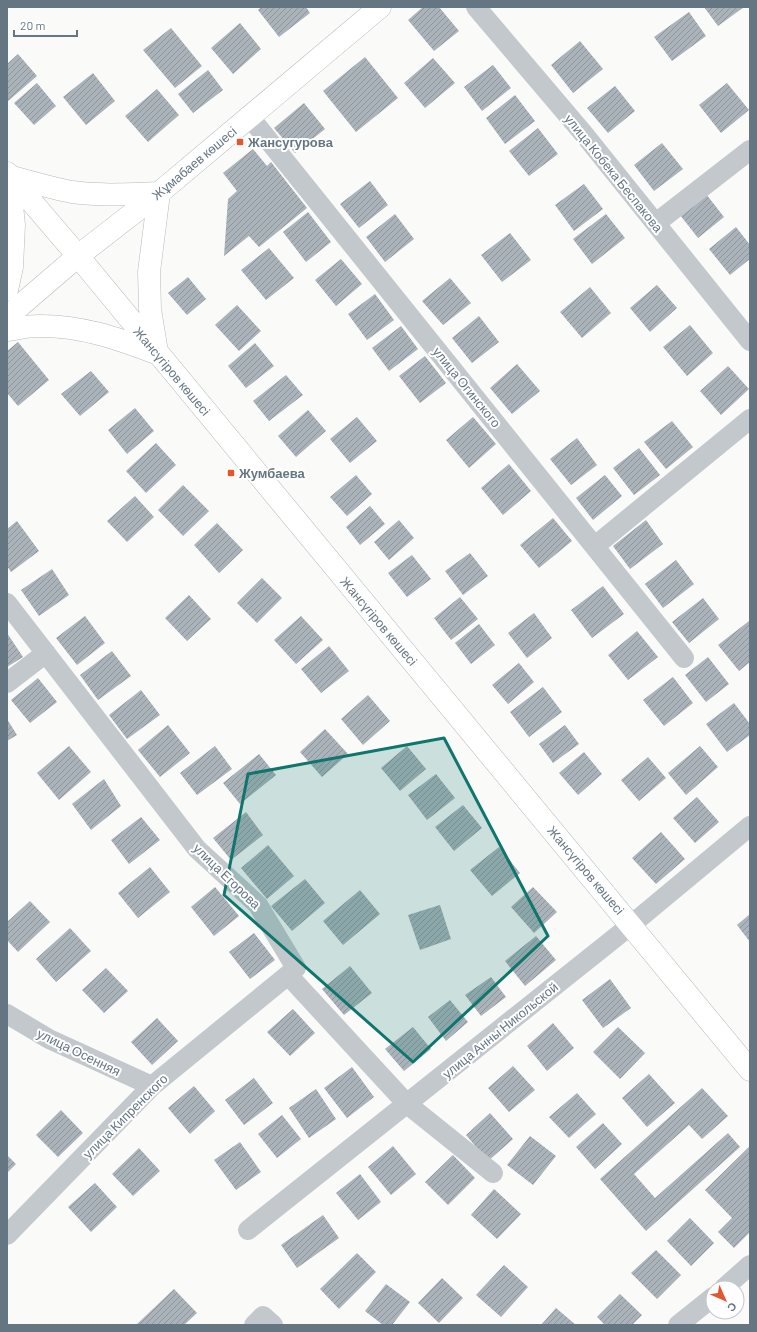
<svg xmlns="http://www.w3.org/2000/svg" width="757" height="1332" font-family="Barlow,sans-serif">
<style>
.building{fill:url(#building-hatch)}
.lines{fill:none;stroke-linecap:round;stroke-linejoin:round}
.secondary-casing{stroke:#b3babf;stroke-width:23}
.primary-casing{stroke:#b5babe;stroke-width:23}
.minor{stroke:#c3c8cc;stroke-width:20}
.secondary{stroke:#fff;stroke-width:22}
.primary{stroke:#fff;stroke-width:22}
.marked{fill:#0f766e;fill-opacity:0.2;stroke:#0f766e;stroke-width:3;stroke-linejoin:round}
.poi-dot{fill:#e4572e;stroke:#fff;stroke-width:1.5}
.labels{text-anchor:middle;stroke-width:4;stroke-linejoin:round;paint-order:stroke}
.poi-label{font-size:13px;font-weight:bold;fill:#657683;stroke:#fff;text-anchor:start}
.street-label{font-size:13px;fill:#657683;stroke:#fff}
</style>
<defs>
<pattern id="building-hatch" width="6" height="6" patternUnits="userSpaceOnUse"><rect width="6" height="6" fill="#aab3b9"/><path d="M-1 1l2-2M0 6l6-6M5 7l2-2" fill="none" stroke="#8e969c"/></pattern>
</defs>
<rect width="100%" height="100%" fill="#fafaf8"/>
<path class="building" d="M 261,7 L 306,7 L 310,13 L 279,37 L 258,10 Z
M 423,7 L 439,7 L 459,31 L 434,51 L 408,20 Z
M 704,7 L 744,7 L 718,26 Z
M 689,12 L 706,36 L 672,61 L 654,37 Z
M 240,23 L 261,49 L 233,74 L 211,48 Z
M 171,28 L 202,66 L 175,88 L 143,50 Z
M 580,41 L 603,69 L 573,93 L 551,65 Z
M 18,54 L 37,76 L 7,102 L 7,64 Z
M 365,57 L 398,98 L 356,132 L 323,91 Z
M 433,58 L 455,83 L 425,108 L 404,83 Z
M 493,65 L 511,88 L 482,111 L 464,87 Z
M 208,70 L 223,90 L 193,113 L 178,94 Z
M 93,73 L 115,101 L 86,125 L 63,97 Z
M 37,83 L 56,106 L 34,125 L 14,103 Z
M 727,83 L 749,110 L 721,133 L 699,105 Z
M 615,86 L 635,111 L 608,133 L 587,108 Z
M 157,89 L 179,115 L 148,142 L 125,116 Z
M 515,95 L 535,121 L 505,144 L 486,118 Z
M 304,103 L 325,129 L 295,153 L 274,128 Z
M 538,128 L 558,154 L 529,176 L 509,151 Z
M 662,143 L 683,169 L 654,191 L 634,165 Z
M 253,149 L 267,166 L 271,162 L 307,208 L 259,247 L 249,236 L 224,256 L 228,199 L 237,191 L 223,173 Z
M 370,181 L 388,205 L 359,228 L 340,204 Z
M 584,184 L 603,209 L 574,231 L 555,205 Z
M 706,194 L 724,217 L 698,238 L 680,215 Z
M 308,212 L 331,242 L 306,262 L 283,232 Z
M 395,214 L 414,239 L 385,262 L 366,237 Z
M 606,214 L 625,238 L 592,264 L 573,239 Z
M 736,227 L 750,245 L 750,259 L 730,275 L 709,249 Z
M 510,233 L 531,260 L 502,282 L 481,255 Z
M 269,248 L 294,278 L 266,300 L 241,270 Z
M 341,259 L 362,284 L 336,306 L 315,280 Z
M 188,277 L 206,299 L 187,315 L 168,293 Z
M 450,278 L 471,303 L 443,325 L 422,301 Z
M 657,285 L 677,308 L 650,332 L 630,308 Z
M 590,287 L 611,313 L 582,338 L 560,312 Z
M 375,294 L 394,320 L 367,340 L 348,314 Z
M 237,305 L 261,331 L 239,351 L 215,325 Z
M 479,316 L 499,342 L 472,363 L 452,338 Z
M 690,325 L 713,353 L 687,376 L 663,347 Z
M 401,326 L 418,349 L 389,371 L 372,348 Z
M 18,342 L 49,380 L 18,406 L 7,393 L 7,351 Z
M 255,343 L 274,366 L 246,388 L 228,366 Z
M 425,356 L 446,383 L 420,403 L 399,376 Z
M 517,364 L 540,391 L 512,414 L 490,388 Z
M 728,366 L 749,389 L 721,415 L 700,391 Z
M 91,371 L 109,392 L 80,416 L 61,394 Z
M 286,375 L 303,395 L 269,421 L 253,401 Z
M 135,408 L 154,431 L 127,454 L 108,430 Z
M 308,410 L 326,431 L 296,457 L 278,436 Z
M 357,417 L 377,441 L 350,463 L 330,439 Z
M 473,417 L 496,444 L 469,468 L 446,440 Z
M 672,421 L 693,447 L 666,469 L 644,442 Z
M 577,438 L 597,465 L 571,485 L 550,459 Z
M 156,443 L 176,465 L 146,493 L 126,471 Z
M 639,448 L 660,475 L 634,495 L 613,468 Z
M 509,464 L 531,491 L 503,515 L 481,488 Z
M 356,475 L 372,494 L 347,516 L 330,497 Z
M 605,475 L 622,496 L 593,520 L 576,498 Z
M 183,485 L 209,511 L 183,536 L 158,510 Z
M 135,496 L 154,517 L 127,542 L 107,521 Z
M 370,506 L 385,524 L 360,545 L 346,527 Z
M 553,518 L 572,541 L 539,568 L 520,545 Z
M 399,520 L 414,538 L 389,560 L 374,542 Z
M 646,520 L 663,544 L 630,569 L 613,546 Z
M 17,521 L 39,551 L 11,572 L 7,566 L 7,529 Z
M 217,523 L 243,550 L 219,573 L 194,545 Z
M 470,553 L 488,576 L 463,595 L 445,571 Z
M 412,555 L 431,579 L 407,597 L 388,573 Z
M 676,560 L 694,584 L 663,608 L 645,584 Z
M 52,569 L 69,595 L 39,616 L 21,590 Z
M 262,578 L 282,598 L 257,623 L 237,603 Z
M 603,586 L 624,614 L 592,638 L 571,610 Z
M 189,595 L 211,619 L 187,641 L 165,618 Z
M 460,597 L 478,619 L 451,640 L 434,618 Z
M 703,598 L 719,619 L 689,643 L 672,622 Z
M 534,613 L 552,638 L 527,658 L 508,633 Z
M 85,616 L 105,643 L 77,665 L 56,638 Z
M 301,616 L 323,640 L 296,664 L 274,640 Z
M 749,621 L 750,623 L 750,662 L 739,671 L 718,645 Z
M 479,624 L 495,645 L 471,664 L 455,643 Z
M 637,631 L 658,657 L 628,680 L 608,655 Z
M 7,633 L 23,657 L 7,667 Z
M 329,646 L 349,671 L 321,693 L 301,669 Z
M 112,651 L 131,676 L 98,700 L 80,675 Z
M 708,657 L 729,684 L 706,702 L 685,675 Z
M 519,663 L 534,682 L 508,704 L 492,685 Z
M 673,677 L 693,703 L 664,726 L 643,700 Z
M 38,678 L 57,702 L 30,723 L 11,700 Z
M 543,687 L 562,712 L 529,737 L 510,712 Z
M 141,690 L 160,715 L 127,739 L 109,715 Z
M 368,695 L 390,721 L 363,745 L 341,719 Z
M 734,703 L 750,724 L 750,735 L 727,752 L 706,724 Z
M 7,719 L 17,735 L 7,741 Z
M 168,725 L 190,753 L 160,777 L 138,750 Z
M 565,725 L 579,744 L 553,763 L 539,744 Z
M 325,729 L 348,754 L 322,777 L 300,752 Z
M 69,746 L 91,772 L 59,800 L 37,773 Z
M 215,746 L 232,769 L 197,795 L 180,773 Z
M 407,746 L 426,769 L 400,791 L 381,768 Z
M 700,746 L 718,767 L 686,795 L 668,773 Z
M 584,752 L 602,774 L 578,795 L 559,773 Z
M 259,754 L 276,775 L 240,804 L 223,783 Z
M 648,757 L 666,778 L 639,801 L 621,780 Z
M 436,774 L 455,798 L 427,820 L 408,795 Z
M 104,779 L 121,806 L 91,830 L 72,804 Z
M 697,797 L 719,822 L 695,843 L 673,818 Z
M 463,805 L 482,828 L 454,851 L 435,827 Z
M 246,812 L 263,835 L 231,860 L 213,838 Z
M 141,817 L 160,840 L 129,864 L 111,840 Z
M 661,832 L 685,859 L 656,884 L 632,858 Z
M 268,845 L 294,876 L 267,899 L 241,868 Z
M 499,847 L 520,873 L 492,896 L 470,870 Z
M 150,867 L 170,892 L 138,918 L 118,893 Z
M 305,879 L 325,903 L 292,931 L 271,906 Z
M 215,887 L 239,916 L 214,936 L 191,907 Z
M 533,887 L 557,912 L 534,933 L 511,907 Z
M 360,890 L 380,914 L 343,945 L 323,921 Z
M 30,901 L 50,922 L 18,952 L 7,940 L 7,922 Z
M 440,905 L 451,939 L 420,950 L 408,915 Z
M 750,914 L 750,942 L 737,925 Z
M 70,928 L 91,951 L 56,982 L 36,959 Z
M 254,933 L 275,960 L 250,979 L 229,952 Z
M 536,936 L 556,960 L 525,986 L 505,961 Z
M 350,966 L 372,993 L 344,1015 L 322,989 Z
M 106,968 L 128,991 L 104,1013 L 82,990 Z
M 491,977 L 506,997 L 481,1016 L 465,995 Z
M 610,979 L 631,1008 L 603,1028 L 582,1000 Z
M 450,1000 L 468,1022 L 446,1041 L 428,1017 Z
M 293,1009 L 315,1033 L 290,1056 L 267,1032 Z
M 157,1018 L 178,1041 L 152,1065 L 131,1042 Z
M 553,1023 L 574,1048 L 547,1071 L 527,1046 Z
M 413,1027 L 431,1049 L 404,1071 L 385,1049 Z
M 618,1027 L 645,1053 L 620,1079 L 593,1052 Z
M 513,1066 L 535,1090 L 509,1112 L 488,1088 Z
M 352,1067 L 374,1097 L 347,1118 L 324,1088 Z
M 649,1074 L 675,1103 L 647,1127 L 622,1098 Z
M 254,1078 L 273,1103 L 244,1125 L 225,1100 Z
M 194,1086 L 215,1111 L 190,1134 L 168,1108 Z
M 702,1088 L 728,1116 L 702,1139 L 689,1125 L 634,1174 L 655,1198 L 728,1133 L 740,1147 L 646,1231 L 600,1179 Z
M 316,1089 L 336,1119 L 309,1138 L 289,1108 Z
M 577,1093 L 596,1114 L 569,1138 L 549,1117 Z
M 61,1110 L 83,1133 L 58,1157 L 36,1135 Z
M 490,1113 L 513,1139 L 488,1161 L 466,1135 Z
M 282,1115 L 301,1139 L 277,1158 L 258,1134 Z
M 603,1123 L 622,1144 L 595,1169 L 576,1147 Z
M 530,1136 L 556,1156 L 533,1185 L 507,1165 Z
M 240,1142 L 261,1172 L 236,1190 L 214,1160 Z
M 393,1146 L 416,1174 L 391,1195 L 368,1167 Z
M 750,1146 L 750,1232 L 734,1248 L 718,1232 L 732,1218 L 705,1190 Z
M 139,1148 L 160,1171 L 133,1196 L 112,1174 Z
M 7,1155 L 16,1164 L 7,1173 Z
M 453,1155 L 475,1178 L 448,1205 L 425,1182 Z
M 360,1174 L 381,1202 L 358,1220 L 336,1193 Z
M 95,1183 L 117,1207 L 91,1232 L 68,1207 Z
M 494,1189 L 521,1214 L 497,1239 L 471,1215 Z
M 323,1215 L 339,1238 L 297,1268 L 281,1245 Z
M 690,1218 L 714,1243 L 691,1266 L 667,1241 Z
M 656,1250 L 681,1275 L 657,1299 L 631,1273 Z
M 357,1253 L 376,1272 L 339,1309 L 320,1289 Z
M 504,1265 L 528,1287 L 501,1317 L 476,1295 Z
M 442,1278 L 463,1298 L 439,1323 L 418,1303 Z
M 386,1284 L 410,1302 L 392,1325 L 383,1325 L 365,1311 Z
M 174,1289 L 197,1313 L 184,1325 L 136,1325 Z
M 620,1294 L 642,1315 L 632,1325 L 605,1325 L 597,1317 Z
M 556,1308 L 576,1325 L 541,1325 Z"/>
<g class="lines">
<defs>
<path id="secondary" d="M 7,317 L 78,256 L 159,193 L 380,7"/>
<path id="primary" d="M 7,173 L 78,256 L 750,1070
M 9,176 C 30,182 51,188 72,192 C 101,196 130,194 159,193 L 149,272 L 150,309 L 157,352
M 7,290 L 12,267 L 14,225 L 9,176
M 7,330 C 17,329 27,326 37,326 C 79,325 117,338 156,353"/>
</defs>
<use href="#secondary" class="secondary-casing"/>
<use href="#primary" class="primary-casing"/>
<path class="minor" d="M 476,7 L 583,133 L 750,341
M 249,116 L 684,658
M 656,223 L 750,150
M 595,546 L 750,419
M 7,603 L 197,849 L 258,905 L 296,968 L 288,975 L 407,1104 L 493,1173
M 7,683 L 46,653
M 7,1014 L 49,1039 L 152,1086
M 248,1230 L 631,925 L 750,826
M 7,1235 L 152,1086 L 288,975
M 724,1288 L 750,1265
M 254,1325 L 263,1316 L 273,1325
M 678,1325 L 713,1297"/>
<use href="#secondary" class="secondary"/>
<use href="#primary" class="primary"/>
</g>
<path class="marked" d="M 444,738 L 548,936 L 413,1062 L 224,895 L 248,774 Z"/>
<g class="poi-dot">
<rect x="236" y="138" width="8" height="8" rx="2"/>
<rect x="227" y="469" width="8" height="8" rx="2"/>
</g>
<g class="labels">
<g class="poi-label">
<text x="248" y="147">Жансугурова</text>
<text x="239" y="478">Жумбаева</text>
</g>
<g class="street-label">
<text transform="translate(194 163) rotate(-40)" y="5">Жұмабаев көшесі</text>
<text transform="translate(614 173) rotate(51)" y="5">улица Кобека Беспакова</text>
<text transform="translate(172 371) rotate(50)" y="5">Жансүгіров көшесі</text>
<text transform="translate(467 387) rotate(51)" y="5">улица Огинского</text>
<text transform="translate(379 621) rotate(50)" y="5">Жансүгіров көшесі</text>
<text transform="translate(586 870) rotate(50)" y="5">Жансүгіров көшесі</text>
<text transform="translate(227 876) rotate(44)" y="5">улица Егорова</text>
<text transform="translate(500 1030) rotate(-39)" y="5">улица Анны Никольской</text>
<text transform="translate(79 1052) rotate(26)" y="5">улица Осенняя</text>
<text transform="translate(125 1116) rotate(-45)" y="5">улица Кипренского</text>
</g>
</g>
<rect width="757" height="1332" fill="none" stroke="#657683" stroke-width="16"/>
<g transform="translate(725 1300) rotate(135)"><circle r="19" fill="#ffffff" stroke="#c1c8cd"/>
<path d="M0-3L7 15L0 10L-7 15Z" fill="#e4572e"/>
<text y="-6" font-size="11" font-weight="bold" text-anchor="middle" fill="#657683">С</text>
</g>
<path d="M14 30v6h63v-6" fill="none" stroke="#657683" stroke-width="2"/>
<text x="20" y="30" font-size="12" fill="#657683" stroke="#ffffff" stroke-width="3" paint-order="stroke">20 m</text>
</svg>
